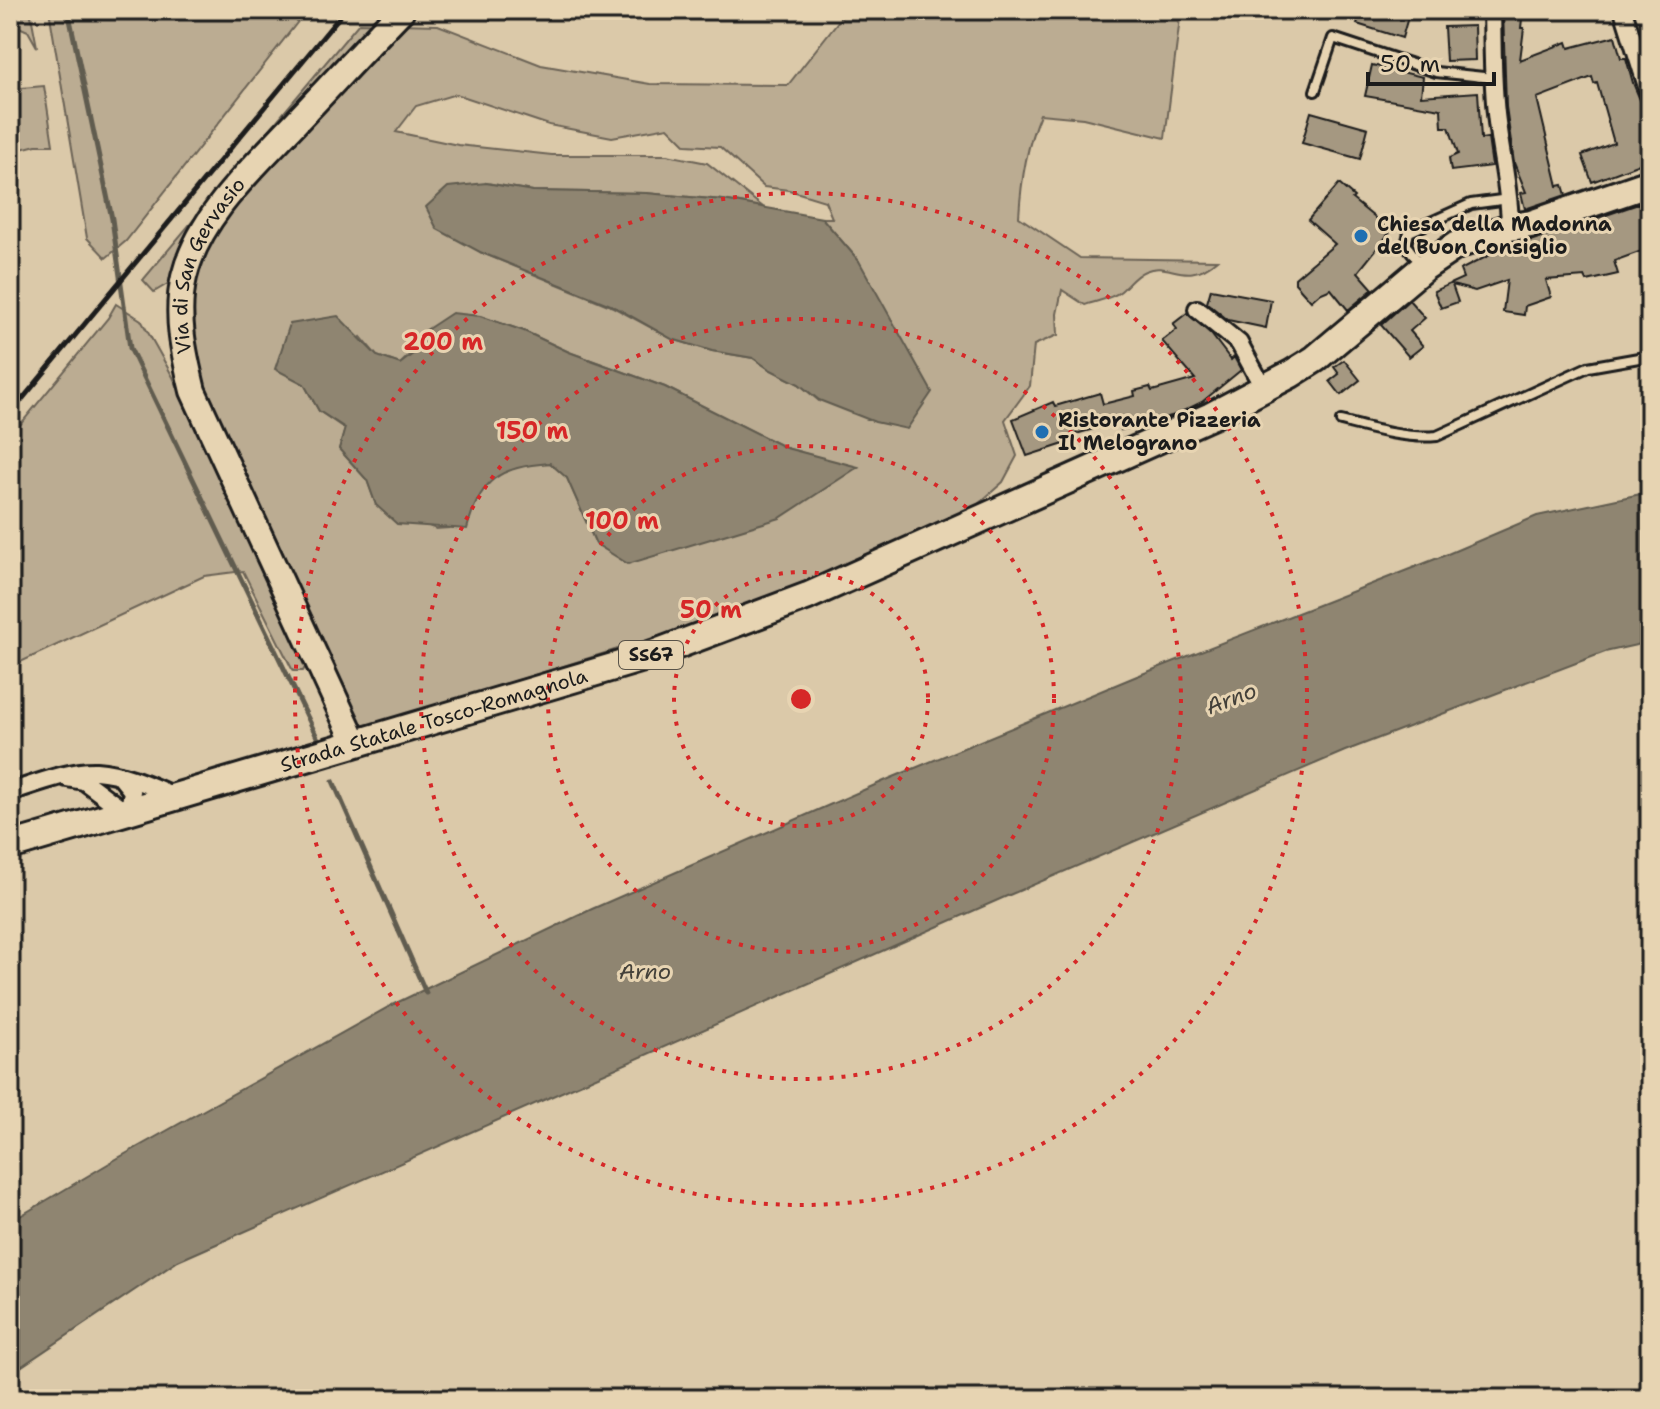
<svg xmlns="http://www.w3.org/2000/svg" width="1660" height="1409" font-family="'Shantell Sans',sans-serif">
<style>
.green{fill:#bbac92;stroke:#6c6457;stroke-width:2;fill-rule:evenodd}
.water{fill:#8f8571;stroke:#615b4f;stroke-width:2}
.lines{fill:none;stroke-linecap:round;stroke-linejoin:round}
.stream{stroke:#615b4f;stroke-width:5}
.building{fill:#a59881;stroke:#1c1c1c;stroke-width:2}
.lane-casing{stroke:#1c1c1c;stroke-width:14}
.street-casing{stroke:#1c1c1c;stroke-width:22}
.secondary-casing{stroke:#1c1c1c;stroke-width:30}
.primary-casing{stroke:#1c1c1c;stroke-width:32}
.lane{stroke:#e7d4b2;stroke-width:8}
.street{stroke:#e7d4b2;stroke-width:16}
.secondary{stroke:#e7d4b2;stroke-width:24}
.primary{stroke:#e7d4b2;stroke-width:26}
.rail{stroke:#1c1c1c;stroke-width:5}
.ring{fill:none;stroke:#d62828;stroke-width:4;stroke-dasharray:4 8}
.poi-dot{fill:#1f6fb2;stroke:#e7d4b2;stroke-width:3}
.labels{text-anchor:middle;stroke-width:6;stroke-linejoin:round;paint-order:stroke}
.shield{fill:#e7d4b2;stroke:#595349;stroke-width:2}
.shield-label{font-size:18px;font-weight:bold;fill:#1c1c1c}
.poi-label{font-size:20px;font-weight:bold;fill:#1c1c1c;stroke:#e7d4b2;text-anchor:start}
.street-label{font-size:20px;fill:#1c1c1c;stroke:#e7d4b2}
.water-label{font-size:22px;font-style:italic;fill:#44413a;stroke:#e7d4b2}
.centre{fill:#d62828;stroke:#e7d4b2;stroke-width:4}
.ring-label{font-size:24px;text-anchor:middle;font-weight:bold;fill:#d62828;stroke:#e7d4b2;stroke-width:6;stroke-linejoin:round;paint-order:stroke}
</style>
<rect width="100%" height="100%" fill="#dbc9a9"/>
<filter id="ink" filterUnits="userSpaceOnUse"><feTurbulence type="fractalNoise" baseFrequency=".0125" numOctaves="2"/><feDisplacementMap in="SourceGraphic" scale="16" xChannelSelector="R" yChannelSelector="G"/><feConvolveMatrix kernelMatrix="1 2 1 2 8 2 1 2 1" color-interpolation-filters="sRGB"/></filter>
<g filter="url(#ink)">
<path class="green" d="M 10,10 L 30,10 L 37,47 L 28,31 L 10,23 Z
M 49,10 L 307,10 L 126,241 L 106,258 L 87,238 Z
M 847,10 L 1181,10 L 1165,138 L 1083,118 L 1040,114 C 1026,147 1021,181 1019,217 L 1080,258 L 1217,260 C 1185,288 1170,260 1145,271 C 1135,275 1129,284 1121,291 C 1112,299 1096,301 1085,305 L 1062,290 L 1057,314 L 1058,335 L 1034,345 L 1030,386 L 1005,420 L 1017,456 L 1003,482 L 968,513 L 743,610 L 368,727 L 357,723 L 220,418 C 193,369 191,337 193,283 L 171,282 L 154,292 L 143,280 L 359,23 L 438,25 L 541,65 L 650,84 L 788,85 ZM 456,94 L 549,125 L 612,137 L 668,127 L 686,145 L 720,147 L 764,187 L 789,190 L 825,201 L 832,218 L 822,218 L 859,261 L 819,401 L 799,384 L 769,369 L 753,358 L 712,351 L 672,339 L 613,307 L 480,252 L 486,183 L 533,191 L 646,193 L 723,200 L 763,207 L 707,163 L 667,155 L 552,155 L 458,145 L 396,132 L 416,106 ZM 451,314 L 480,316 L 524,331 L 569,352 L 665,387 L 786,448 L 857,468 L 596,544 L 567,478 L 550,463 L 527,464 L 497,474 L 449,528 L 436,529 L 376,505 L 367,480 L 339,449 L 345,429 L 319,411 L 304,384 L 361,337 L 377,356 L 400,364 Z
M 44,86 L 53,145 L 36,145 L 10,152 L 10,89 Z
M 116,304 L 141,320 L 173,377 L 308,662 L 303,671 L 293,671 L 243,571 L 204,576 L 10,667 L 10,437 L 108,318 Z"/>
<path class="water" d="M 486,183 L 533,191 L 646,193 L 723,200 L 822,218 L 859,261 L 932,392 L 907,429 L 875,422 L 819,400 L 799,384 L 769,369 L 753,358 L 712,351 L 672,339 L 613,306 L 480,252 L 437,229 L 426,207 L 448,187 Z
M 452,313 L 480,316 L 524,331 L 569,352 L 665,387 L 786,448 L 858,467 L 780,518 L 628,564 L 596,544 L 567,478 L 550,463 C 499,467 480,479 467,529 L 397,524 L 376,505 L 367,480 L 339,449 L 345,428 L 319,411 L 304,384 L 275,369 L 290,324 L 338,316 L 377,356 L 400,364 L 413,354 L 417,336 Z
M 1650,492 L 1650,642 L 1605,652 L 1345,751 L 1007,896 L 178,1261 L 10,1374 L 10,1222 L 118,1158 L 392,1005 L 592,909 L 891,778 L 1137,676 L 1443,556 L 1537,516 Z"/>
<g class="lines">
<path class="stream" d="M 68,10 L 112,219 L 130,348 L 318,739
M 333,781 L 426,993"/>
</g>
<path class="building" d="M 1361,10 L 1410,10 L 1402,38 L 1357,24 Z
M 1503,10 L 1523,10 L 1521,28 L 1524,28 L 1520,60 L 1567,42 L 1569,48 L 1615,36 L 1621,58 L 1626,58 L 1633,83 L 1641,102 L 1650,135 L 1650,160 L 1592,182 L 1582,155 L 1614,143 L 1597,83 L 1594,84 L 1592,77 L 1537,98 L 1558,186 L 1563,185 L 1566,195 L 1525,209 L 1521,193 L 1526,192 L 1514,163 L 1506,107 Z
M 1474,26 L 1475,60 L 1446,61 L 1444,27 Z
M 1372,65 L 1423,77 L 1421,96 L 1478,92 L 1481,139 L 1488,138 L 1492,166 L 1451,171 L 1449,158 L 1458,154 L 1449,127 L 1442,127 L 1441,109 L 1365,96 Z
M 1311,112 L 1368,128 L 1360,159 L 1302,143 Z
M 1339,184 L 1354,197 L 1352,199 L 1391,231 L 1358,272 L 1373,289 L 1348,310 L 1331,289 L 1319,294 L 1311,301 L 1295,283 L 1295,278 L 1335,244 L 1308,220 Z
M 1650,200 L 1650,248 L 1614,261 L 1618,274 L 1587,281 L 1585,277 L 1546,280 L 1551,297 L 1525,306 L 1524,315 L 1503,312 L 1507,280 L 1475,291 L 1452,285 L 1458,302 L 1441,308 L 1434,291 L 1463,278 L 1460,270 L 1492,254 Z
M 1211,289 L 1271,300 L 1266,328 L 1228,320 L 1207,303 Z
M 1409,300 L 1425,318 L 1410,331 L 1423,346 L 1409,357 L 1381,325 Z
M 1187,313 L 1211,334 L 1231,360 L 1234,357 L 1241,370 L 1202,402 L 1175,415 L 1121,430 L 1119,422 L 1065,437 L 1067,443 L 1027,456 L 1013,419 L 1053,402 L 1055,406 L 1100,393 L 1103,404 L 1135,396 L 1134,391 L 1150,387 L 1152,391 L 1195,379 L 1162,341 L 1177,329 L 1173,324 Z
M 1344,360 L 1360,380 L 1341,395 L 1330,381 L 1339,374 L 1334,367 Z"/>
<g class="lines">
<defs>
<path id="lane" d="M 1315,91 L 1333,38 L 1436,72 L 1493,78
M 1420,263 L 1406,245 L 1409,232 L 1471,204 L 1509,199
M 1341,421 C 1372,429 1405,439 1437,436 L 1588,367 L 1650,356"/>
<path id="street" d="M 1492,10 C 1493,47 1492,85 1497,122 C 1501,157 1510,191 1510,227
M 1623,10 L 1650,96
M 1197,309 L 1239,343 L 1264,389
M 67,778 L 84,781 L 124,811 L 130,804 L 132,791 L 119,775
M 10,792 C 35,784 71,770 96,771 C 124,773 149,785 174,796"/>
<g id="secondary">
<path id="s1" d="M 355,742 L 193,391 C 184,354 175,316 184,277 C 199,215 255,166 297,121 C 332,84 367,46 402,10"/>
</g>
<g id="primary">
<path id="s2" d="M 10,846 L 640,659 L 808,596 L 1211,416 L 1291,374 L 1315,359 L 1423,268 L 1457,245 L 1510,227 L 1531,224 L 1650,183"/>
</g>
</defs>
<use href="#lane" class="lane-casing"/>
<use href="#street" class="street-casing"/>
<use href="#secondary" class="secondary-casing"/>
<use href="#primary" class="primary-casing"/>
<use href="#lane" class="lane"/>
<use href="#street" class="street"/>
<use href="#secondary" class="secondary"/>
<use href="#primary" class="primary"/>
<path class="rail" d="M 10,414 L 345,10"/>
</g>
</g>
<g class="ring">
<circle cx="801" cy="699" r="127"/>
<circle cx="801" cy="699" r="253"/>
<circle cx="801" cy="699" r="380"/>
<circle cx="801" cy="699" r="506"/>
</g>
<g class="poi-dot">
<circle cx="1361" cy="236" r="8"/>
<circle cx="1042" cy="432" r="8"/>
</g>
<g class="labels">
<rect class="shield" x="619" y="641" width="64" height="28" rx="6"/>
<g class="shield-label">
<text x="651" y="661">SS67</text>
</g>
<g class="poi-label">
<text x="1377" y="231">Chiesa della Madonna<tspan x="1377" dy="23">del Buon Consiglio</tspan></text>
<text x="1058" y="427">Ristorante Pizzeria<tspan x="1058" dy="23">Il Melograno</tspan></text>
</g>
<g class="street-label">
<text dy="7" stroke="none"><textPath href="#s1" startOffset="520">Via di San Gervasio</textPath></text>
<text dy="7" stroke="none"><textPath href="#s2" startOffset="442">Strada Statale Tosco-Romagnola</textPath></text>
</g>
<g class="water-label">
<text transform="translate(1231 698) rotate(-21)" y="8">Arno</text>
<text x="645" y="979">Arno</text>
</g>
</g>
<circle cx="801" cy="699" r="12" class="centre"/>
<g class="ring-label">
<text x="443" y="350">200 m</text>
<text x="532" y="439">150 m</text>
<text x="622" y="529">100 m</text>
<text x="711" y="618">50 m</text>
</g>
<rect width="1660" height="1409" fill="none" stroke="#e7d4b2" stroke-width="40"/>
<rect x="20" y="20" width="1620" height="1369" fill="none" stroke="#1c1c1c" stroke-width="3" filter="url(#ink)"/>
<path d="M1368 72v12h126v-12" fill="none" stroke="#1c1c1c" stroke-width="4"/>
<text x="1380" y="72" font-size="24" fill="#1c1c1c" stroke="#e7d4b2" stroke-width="6" paint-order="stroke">50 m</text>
</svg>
